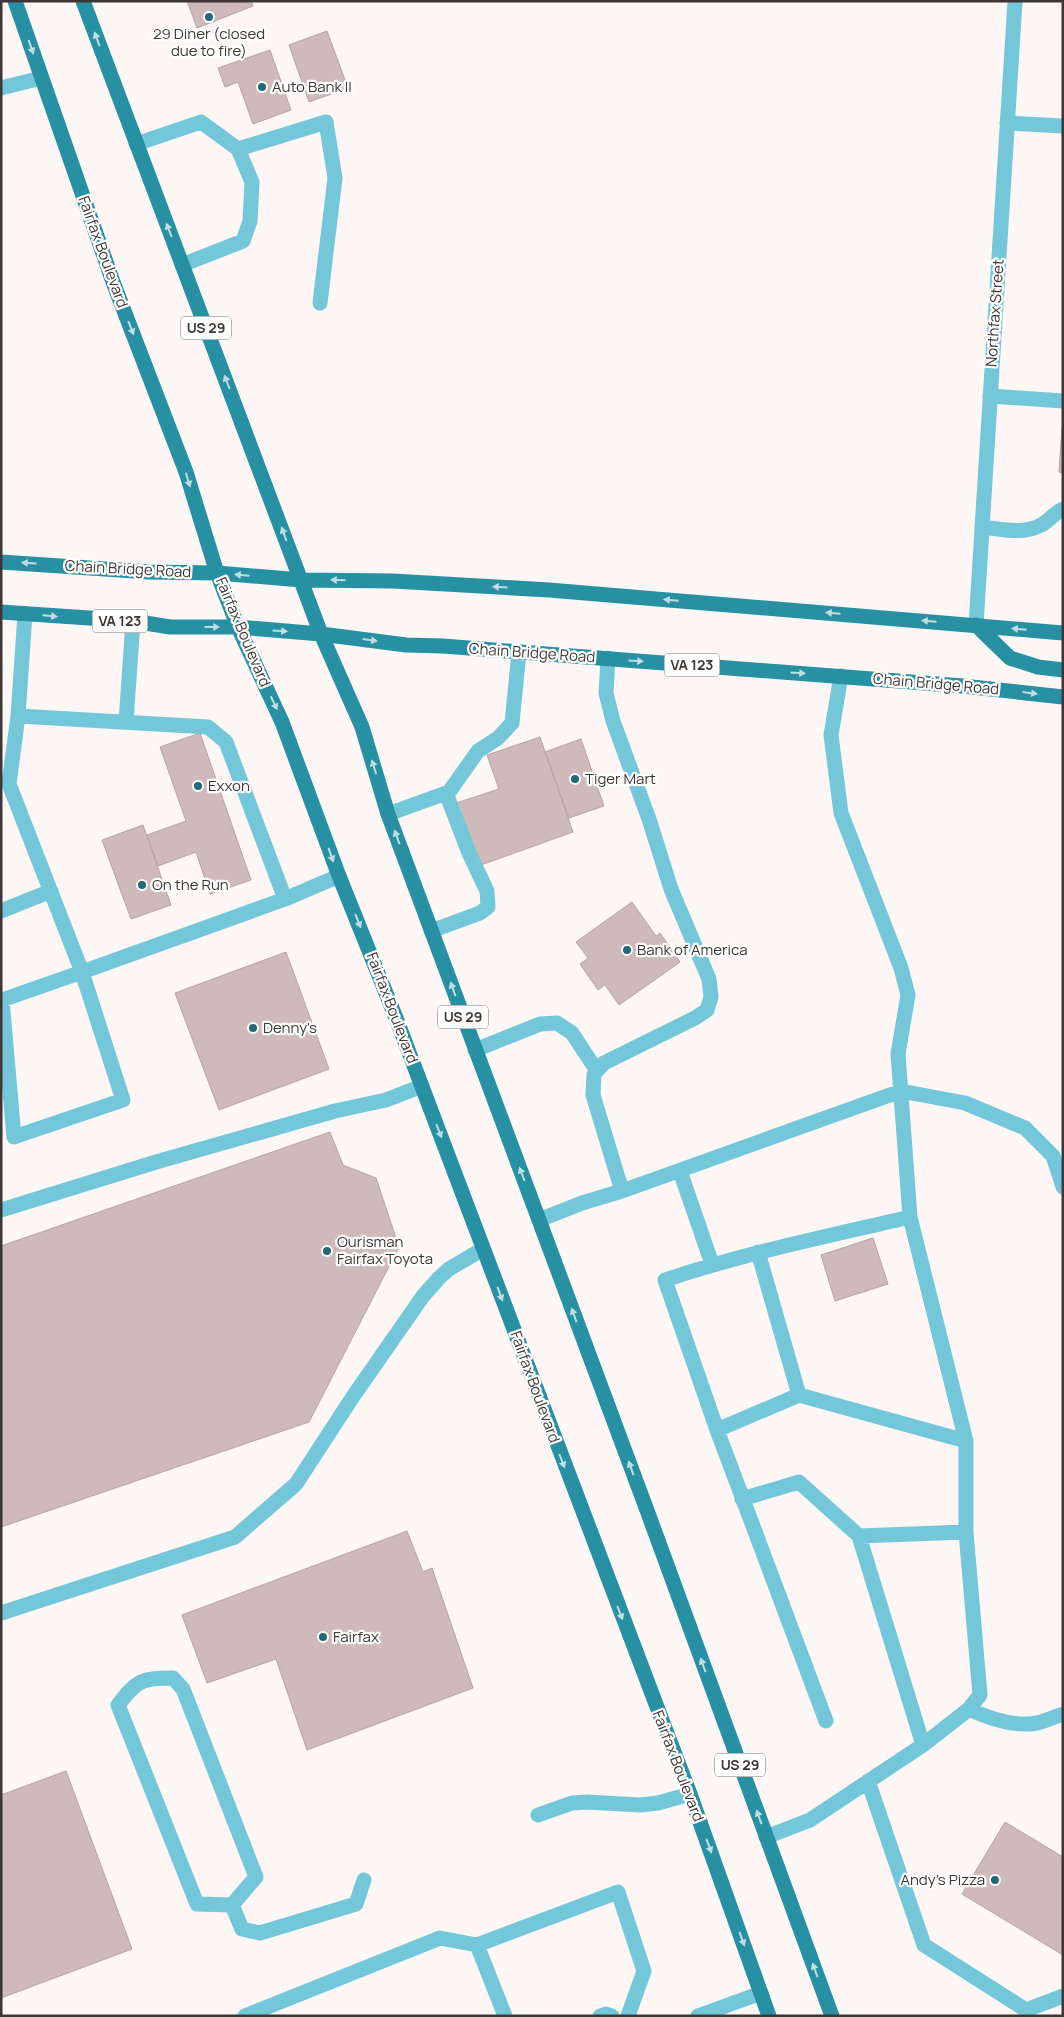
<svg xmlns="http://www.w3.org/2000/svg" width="1064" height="2017" font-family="Manrope,sans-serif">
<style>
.building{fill:#cebaba;stroke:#b7a3a3}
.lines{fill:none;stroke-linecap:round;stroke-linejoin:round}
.service{stroke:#74c7d8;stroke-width:15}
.minor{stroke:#74c7d8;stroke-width:15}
.primary{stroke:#2791a3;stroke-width:15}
.oneway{fill:#bedee3}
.poi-dot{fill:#206976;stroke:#fff;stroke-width:2}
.labels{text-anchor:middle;stroke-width:4.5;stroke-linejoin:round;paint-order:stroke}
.shield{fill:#fff;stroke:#787272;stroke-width:1}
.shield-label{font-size:14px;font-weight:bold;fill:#3e3636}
.poi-label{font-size:15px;fill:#3e3636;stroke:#fff;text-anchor:start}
.street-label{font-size:15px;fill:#3e3636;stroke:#fff}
</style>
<rect width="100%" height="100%" fill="#fff6f6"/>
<path class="building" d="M 187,1 L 251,1 L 253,6 L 197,28 Z
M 327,31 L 348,88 L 309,102 L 289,45 Z
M 270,50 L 291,110 L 253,124 L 238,82 L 225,87 L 218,68 Z
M 1062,427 L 1063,428 L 1063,473 L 1059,472 Z
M 200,733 L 251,880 L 210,894 L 196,852 L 158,866 L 147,835 L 186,821 L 160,747 Z
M 540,737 L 573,832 L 481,865 L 456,803 L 499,789 L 487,755 Z
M 581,739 L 604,806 L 569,818 L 545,752 Z
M 143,825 L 171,905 L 131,919 L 102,840 Z
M 632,902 L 656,936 L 660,933 L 680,962 L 619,1005 L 605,985 L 598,990 L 580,964 L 588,958 L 576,942 Z
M 286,952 L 329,1069 L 219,1110 L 175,993 Z
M 330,1132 L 343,1165 L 376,1178 L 399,1247 L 309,1422 L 1,1527 L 1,1246 Z
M 873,1238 L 888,1284 L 835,1301 L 821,1255 Z
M 407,1531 L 423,1572 L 432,1568 L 473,1688 L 307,1750 L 276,1659 L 207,1683 L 182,1615 Z
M 66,1771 L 132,1949 L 1,1998 L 1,1795 Z
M 1005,1822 L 1063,1857 L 1063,1955 L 962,1894 Z"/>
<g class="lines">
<path class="service" d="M 1,88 L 41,78
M 1007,123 L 1063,126
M 136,144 L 201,122 L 238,149 L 326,122 L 335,178 L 320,303
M 182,265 L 243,241 L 250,221 L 252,182 L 238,149
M 990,396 L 1063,401
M 982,527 C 1000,529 1024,535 1041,525 C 1049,521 1054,513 1063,509
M 25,614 L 18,716 L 9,784 L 82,972 L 285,899 L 339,876
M 608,658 L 606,693 L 613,721 L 649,819 L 671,889 L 709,979 L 711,997 L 707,1010 L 695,1018 L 604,1063 L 594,1074 L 593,1095 L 622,1191
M 18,716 L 208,727 L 226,742 L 285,899
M 126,722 L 133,621
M 388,814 L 449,792 L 478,751 L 498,738 L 512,723 L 519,652
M 1,911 L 51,891
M 431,931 L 480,913 L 488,907 L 487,891 L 469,853 L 446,793
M 82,972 L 123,1100 L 14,1137 L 2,1000 Z
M 475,1050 L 540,1024 L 557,1023 L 572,1033 L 597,1071
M 680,1171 L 712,1264
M 1,1210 L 156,1162 L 335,1111 L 386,1100 L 422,1086
M 539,1220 L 582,1203 L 622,1191 L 901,1091 L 965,1103 L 1025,1128 L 1053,1156 L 1063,1187
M 758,1252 L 799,1395 L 717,1430 L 665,1280 C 745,1253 828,1236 910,1217
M 799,1395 L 966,1441
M 717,1430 L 826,1721
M 742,1499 L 799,1482 L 859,1536
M 1,1613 L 235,1537 L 296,1484 L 352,1398 L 423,1296 L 439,1278 L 449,1269 L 483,1249
M 969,1709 C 988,1718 1015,1727 1037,1723 C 1045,1721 1054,1717 1063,1714
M 923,1745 L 859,1536 L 966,1532
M 868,1781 L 924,1945 L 1026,2010 L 1063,1996
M 538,1815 L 572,1803 L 587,1802 L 640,1805 L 658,1803 L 690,1794
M 766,1837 L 810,1820 L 923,1745 L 969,1709 L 980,1695 L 966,1532 L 966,1441 L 910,1217 L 898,1054 L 908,995 L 901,968 L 841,813 L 831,735 L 841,676
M 232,1905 L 256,1877 L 183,1689 L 173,1678 C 142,1678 137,1680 118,1705 L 197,1904 L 232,1905 L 242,1929 L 260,1933 L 356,1904 L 364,1880
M 477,1945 L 618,1892 L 644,1971 L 628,2016
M 245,2016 L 440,1938 L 477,1945 L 505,2016
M 600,2016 L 606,2014 L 612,2016
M 698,2016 L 761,1993"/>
<path class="minor" d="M 976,625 L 1015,1"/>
<path class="primary" d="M 15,1 L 113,282 L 186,472 L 217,573 L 238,627 L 282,722 L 339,876 L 396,1018 L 690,1794 L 769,2016
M 83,1 L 321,634 L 362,727 L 388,814 L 648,1513 L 832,2016
M 1,562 L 149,572 L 217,573 L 301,580 L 393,581 L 549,590 L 1063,633
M 1,612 L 133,621 L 170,627 L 238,627 L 321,634 L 406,645 L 443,646 L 963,686 L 1063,697
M 976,625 L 1010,658 L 1038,667 L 1063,670"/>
</g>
<defs><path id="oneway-solid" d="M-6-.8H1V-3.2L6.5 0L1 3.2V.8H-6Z" transform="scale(1.25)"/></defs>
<g class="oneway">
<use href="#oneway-solid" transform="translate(97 39) rotate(-110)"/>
<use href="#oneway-solid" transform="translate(31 47) rotate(71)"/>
<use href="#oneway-solid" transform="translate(169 230) rotate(-111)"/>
<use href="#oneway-solid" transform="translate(131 328) rotate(69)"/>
<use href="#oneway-solid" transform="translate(227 382) rotate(-111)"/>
<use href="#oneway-solid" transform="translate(188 480) rotate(73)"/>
<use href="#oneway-solid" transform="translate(284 534) rotate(-110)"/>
<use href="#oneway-solid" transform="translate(29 563) rotate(-177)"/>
<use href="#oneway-solid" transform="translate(242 575) rotate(-175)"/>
<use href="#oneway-solid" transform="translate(338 580) rotate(-179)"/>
<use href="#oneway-solid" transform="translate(500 587) rotate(-177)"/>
<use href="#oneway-solid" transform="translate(671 600) rotate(-175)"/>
<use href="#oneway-solid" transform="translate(833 613) rotate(-175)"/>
<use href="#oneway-solid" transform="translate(50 616) rotate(5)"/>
<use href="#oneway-solid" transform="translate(929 621) rotate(-175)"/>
<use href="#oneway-solid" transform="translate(212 627)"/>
<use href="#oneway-solid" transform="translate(1019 629) rotate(-175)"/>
<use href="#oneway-solid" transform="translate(280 631) rotate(4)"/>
<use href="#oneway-solid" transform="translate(370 640) rotate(8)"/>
<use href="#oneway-solid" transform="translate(636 661) rotate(4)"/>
<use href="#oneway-solid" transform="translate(798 673) rotate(4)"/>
<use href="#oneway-solid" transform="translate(1030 693) rotate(7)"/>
<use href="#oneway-solid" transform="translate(274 703) rotate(65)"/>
<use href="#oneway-solid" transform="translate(374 767) rotate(-107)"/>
<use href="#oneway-solid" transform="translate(397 837) rotate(-110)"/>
<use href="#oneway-solid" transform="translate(331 855) rotate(70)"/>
<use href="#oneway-solid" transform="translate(358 921) rotate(68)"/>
<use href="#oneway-solid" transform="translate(453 989) rotate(-110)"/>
<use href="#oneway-solid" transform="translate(439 1131) rotate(69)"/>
<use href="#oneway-solid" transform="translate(522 1174) rotate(-111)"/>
<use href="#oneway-solid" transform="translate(500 1294) rotate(70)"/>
<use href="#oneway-solid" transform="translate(574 1315) rotate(-110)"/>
<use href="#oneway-solid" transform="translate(562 1461) rotate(69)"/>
<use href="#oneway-solid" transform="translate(631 1468) rotate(-110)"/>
<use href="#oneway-solid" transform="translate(620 1613) rotate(69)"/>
<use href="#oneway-solid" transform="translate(703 1665) rotate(-110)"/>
<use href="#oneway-solid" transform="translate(759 1817) rotate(-110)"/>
<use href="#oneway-solid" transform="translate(709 1846) rotate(70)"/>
<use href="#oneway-solid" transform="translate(742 1939) rotate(70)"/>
<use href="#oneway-solid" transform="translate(815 1970) rotate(-110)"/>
</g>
<g class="poi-dot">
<circle cx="209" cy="17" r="5"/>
<circle cx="262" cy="87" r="5"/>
<circle cx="575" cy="779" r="5"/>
<circle cx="198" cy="786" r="5"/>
<circle cx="142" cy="885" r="5"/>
<circle cx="627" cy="950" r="5"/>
<circle cx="253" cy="1028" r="5"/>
<circle cx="327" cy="1251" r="5"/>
<circle cx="323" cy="1637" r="5"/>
<circle cx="995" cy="1880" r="5"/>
</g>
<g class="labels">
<g class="shield">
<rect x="181" y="316.5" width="50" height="23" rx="4"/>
<rect x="92.5" y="609.5" width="55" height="23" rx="4"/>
<rect x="664.5" y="653.5" width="55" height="23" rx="4"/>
<rect x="438" y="1005.5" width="50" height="23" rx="4"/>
<rect x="715" y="1753.5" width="50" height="23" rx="4"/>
</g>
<g class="shield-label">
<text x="206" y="333">US 29</text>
<text x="120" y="626">VA 123</text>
<text x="692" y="670">VA 123</text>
<text x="463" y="1022">US 29</text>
<text x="740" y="1770">US 29</text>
</g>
<g class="poi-label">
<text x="209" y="39" text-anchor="middle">29 Diner (closed<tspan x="209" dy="17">due to fire)</tspan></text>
<text x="272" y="92">Auto Bank II</text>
<text x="585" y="784">Tiger Mart</text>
<text x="208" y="791">Exxon</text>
<text x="152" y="890">On the Run</text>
<text x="637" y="955">Bank of America</text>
<text x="263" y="1033">Denny's</text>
<text x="337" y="1247">Ourisman<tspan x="337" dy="17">Fairfax Toyota</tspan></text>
<text x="333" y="1642">Fairfax</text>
<text x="985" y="1885" text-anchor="end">Andy's Pizza</text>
</g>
<g class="street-label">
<text transform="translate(103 252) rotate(70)" y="5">Fairfax Boulevard</text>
<text transform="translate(995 313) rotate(-86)" y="5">Northfax Street</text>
<text transform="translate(128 569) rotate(3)" y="5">Chain Bridge Road</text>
<text transform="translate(243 632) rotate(67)" y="5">Fairfax Boulevard</text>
<text transform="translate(532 653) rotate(4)" y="5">Chain Bridge Road</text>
<text transform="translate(936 684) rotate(5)" y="5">Chain Bridge Road</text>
<text transform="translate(392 1008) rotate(69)" y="5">Fairfax Boulevard</text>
<text transform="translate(535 1387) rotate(70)" y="5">Fairfax Boulevard</text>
<text transform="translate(678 1766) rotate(69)" y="5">Fairfax Boulevard</text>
</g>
</g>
<rect width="1064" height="2017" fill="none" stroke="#3e3636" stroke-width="5"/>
</svg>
